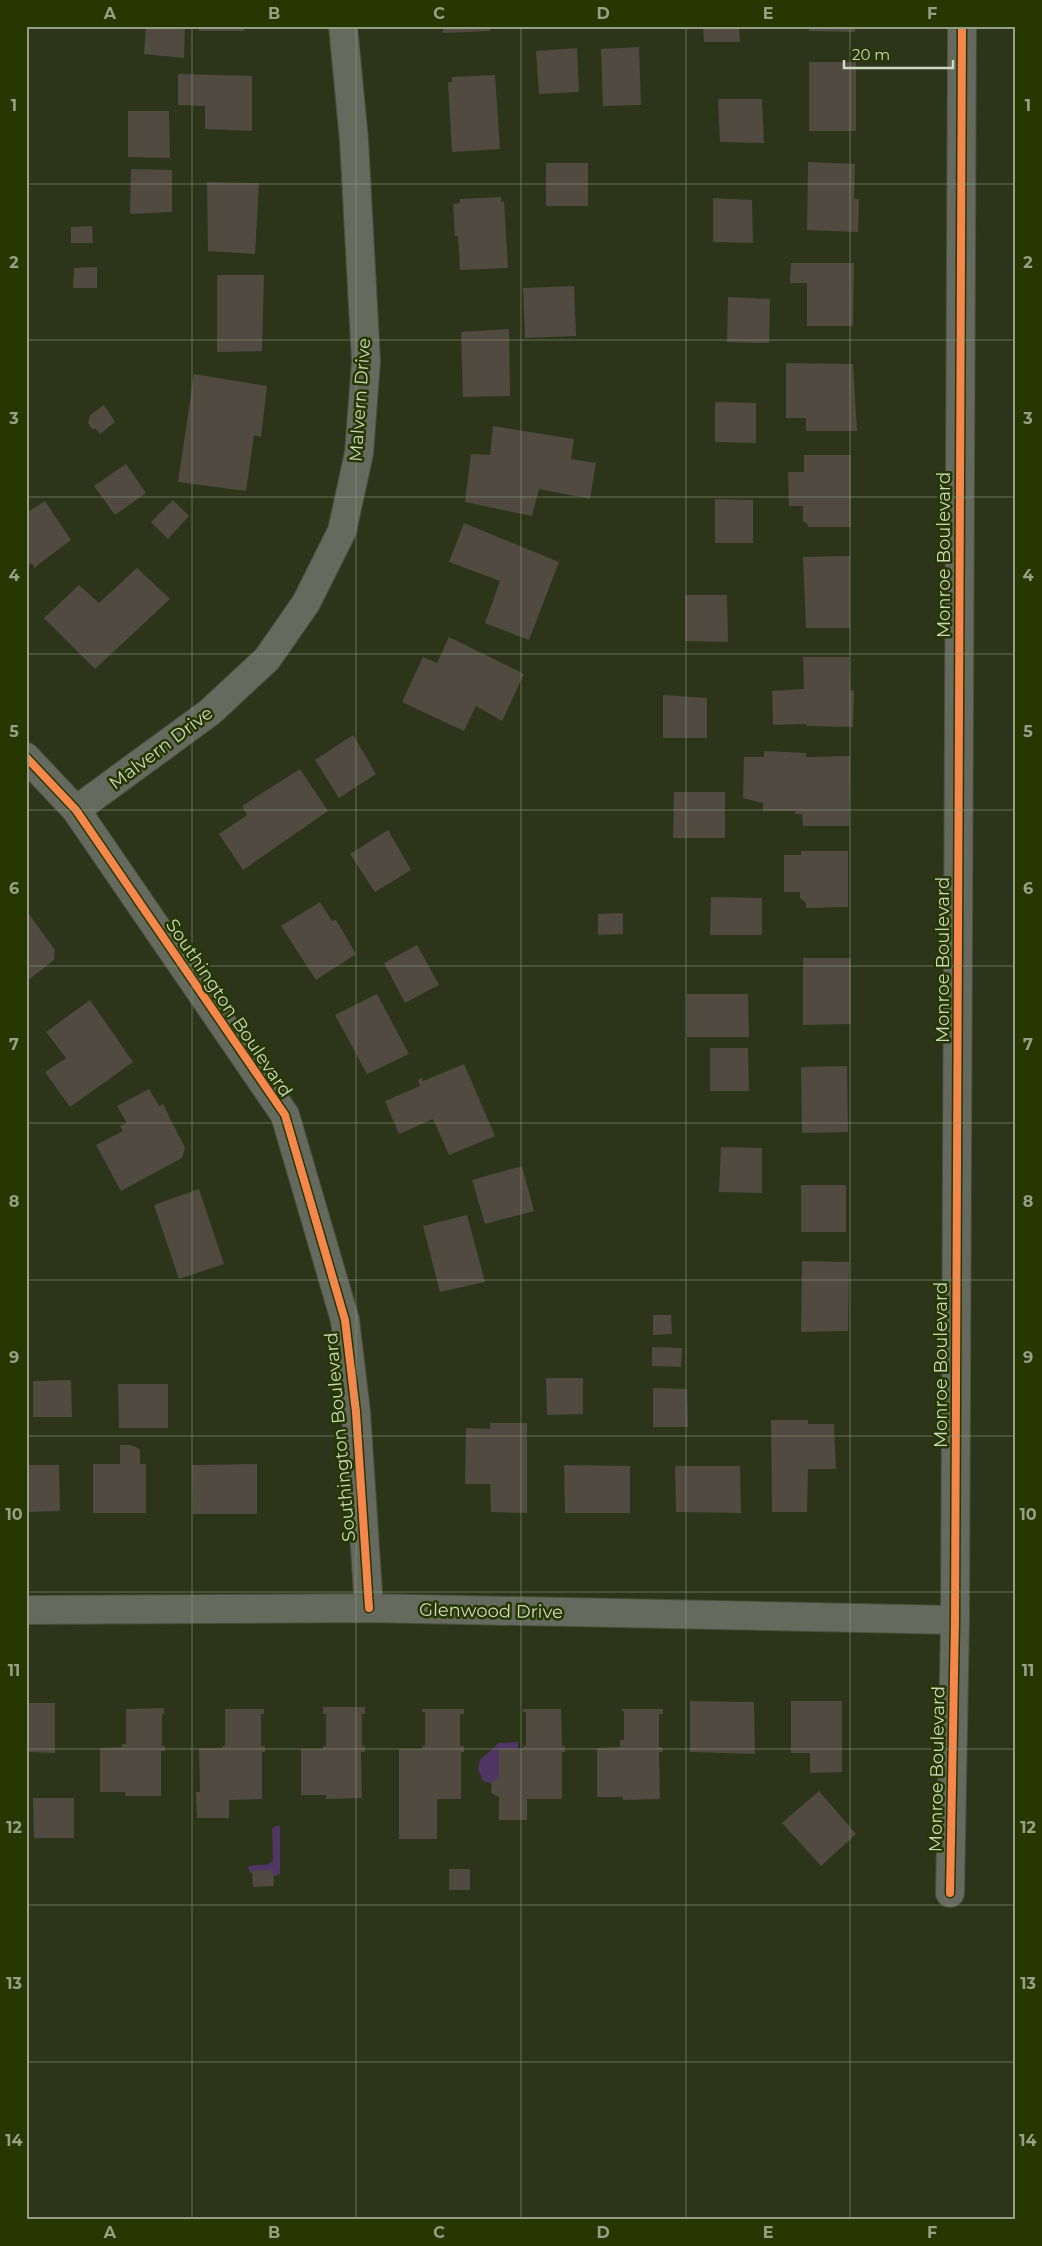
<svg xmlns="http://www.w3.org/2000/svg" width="1042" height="2246" font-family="Montserrat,sans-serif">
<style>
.green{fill:#4f3664}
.building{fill:#504a40}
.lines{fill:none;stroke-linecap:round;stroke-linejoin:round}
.minor-casing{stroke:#48503a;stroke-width:30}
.minor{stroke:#65695e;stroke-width:28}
.cycleway-casing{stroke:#263702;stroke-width:11}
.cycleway{stroke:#f5874c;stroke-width:8}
.grid{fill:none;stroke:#95a085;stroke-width:1;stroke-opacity:0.55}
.labels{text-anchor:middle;stroke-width:5;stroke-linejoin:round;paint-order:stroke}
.street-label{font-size:18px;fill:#cdd9be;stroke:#263702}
.neatline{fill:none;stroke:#95a085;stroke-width:2}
.grid-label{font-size:16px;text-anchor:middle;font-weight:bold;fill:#95a085}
</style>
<rect width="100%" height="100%" fill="#2c351a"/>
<path class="green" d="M 518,1742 L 518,1749 L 499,1749 L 499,1778 L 492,1781 L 492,1784 L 483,1781 L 478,1769 L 480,1760 L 499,1743 Z
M 275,1826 L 280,1826 L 280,1874 L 273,1877 L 273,1871 L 250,1873 L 248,1867 C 256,1862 266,1869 273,1860 L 272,1829 Z"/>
<path class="building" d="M 146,26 L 185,26 L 184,58 L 144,54 Z
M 199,26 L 244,26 L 244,31 L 199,31 Z
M 443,26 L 490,26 L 490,31 L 443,33 Z
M 703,26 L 739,26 L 740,42 L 704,42 Z
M 809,26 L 855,26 L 855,32 L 809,31 Z
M 639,47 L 641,105 L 603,106 L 601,49 Z
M 577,48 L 579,92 L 539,94 L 536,51 Z
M 809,62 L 856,62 L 856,131 L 809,131 Z
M 178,74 L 252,76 L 252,131 L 205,129 L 205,106 L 178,105 Z
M 495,75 L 500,149 L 452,152 L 448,82 L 452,82 L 452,77 Z
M 718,99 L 762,99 L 764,143 L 720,142 Z
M 128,111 L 169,111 L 170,158 L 128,157 Z
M 808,162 L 855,164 L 854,199 L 859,199 L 858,232 L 807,230 Z
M 546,163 L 588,163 L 588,206 L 546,206 Z
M 131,169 L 172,170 L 172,212 L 130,214 Z
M 207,182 L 259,183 L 255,254 L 208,251 Z
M 501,197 L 501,202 L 504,201 L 508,268 L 460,270 L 458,236 L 455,236 L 453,204 L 460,203 L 460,199 Z
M 713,198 L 752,200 L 753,243 L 713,242 Z
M 92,226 L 93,243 L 71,243 L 71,227 Z
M 791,263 L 854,263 L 853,326 L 807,326 L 807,283 L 790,283 Z
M 97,267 L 97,288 L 73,288 L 74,268 Z
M 217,275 L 264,275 L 262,351 L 217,352 Z
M 574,286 L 576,336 L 525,338 L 523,288 Z
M 728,297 L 770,299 L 769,343 L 727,342 Z
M 509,329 L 510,396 L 463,397 L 461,332 Z
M 786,363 L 853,364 L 857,431 L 806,431 L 806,418 L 786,418 Z
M 194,374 L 267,386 L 261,437 L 254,435 L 246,491 L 178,482 Z
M 715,402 L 756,403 L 756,443 L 715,442 Z
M 104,405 L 115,422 L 100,434 L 95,428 L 93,430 L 88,423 L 90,415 Z
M 493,426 L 574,439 L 571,459 L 596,463 L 590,499 L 539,489 L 532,516 L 465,502 L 471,454 L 490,455 Z
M 804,455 L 851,455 L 851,527 L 808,527 L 807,523 L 803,522 L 803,506 L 789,506 L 788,472 L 804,472 Z
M 126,464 L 146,493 L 115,515 L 94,486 Z
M 715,499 L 753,500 L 753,543 L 715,543 Z
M 173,500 L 189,516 L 168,539 L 151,522 Z
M 45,501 L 71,540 L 34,568 L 32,563 L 26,567 L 26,513 Z
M 464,523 L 559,562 L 529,640 L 485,623 L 500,581 L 449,562 Z
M 850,556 L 850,628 L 806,628 L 803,557 Z
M 137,568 L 170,599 L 95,669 L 44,618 L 79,585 L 99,603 Z
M 685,595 L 727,595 L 728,642 L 685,641 Z
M 449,637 L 524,674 L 502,721 L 476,706 L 464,731 L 402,702 L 423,657 L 437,663 Z
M 803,657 L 849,657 L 850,690 L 854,691 L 853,727 L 807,726 L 806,724 L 773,725 L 772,691 L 804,689 Z
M 663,695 L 707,698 L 707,738 L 663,738 Z
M 353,735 L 376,774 L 339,798 L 315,760 Z
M 764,751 L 806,753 L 806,757 L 850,756 L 849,826 L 803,826 L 802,814 L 795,814 L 795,811 L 763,811 L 763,803 L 743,798 L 744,757 L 764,757 Z
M 300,769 L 328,811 L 243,870 L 219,834 L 247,815 L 242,806 Z
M 674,792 L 725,792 L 725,838 L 673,838 Z
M 388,830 L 411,870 L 375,892 L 350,854 Z
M 801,851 L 848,851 L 848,907 L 806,908 L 806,903 L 800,898 L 800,892 L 784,892 L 784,855 L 801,855 Z
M 711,897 L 762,898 L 762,935 L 710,935 Z
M 320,902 L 332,921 L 336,920 L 356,954 L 316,980 L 281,926 Z
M 26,910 L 55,950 L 54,960 L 26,982 Z
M 623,913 L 623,934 L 598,935 L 598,914 Z
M 417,945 L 439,985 L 405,1003 L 384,963 Z
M 803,958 L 851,958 L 851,1024 L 803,1025 Z
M 377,994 L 409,1054 L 367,1074 L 335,1015 Z
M 687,994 L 748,994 L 749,1037 L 687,1037 Z
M 90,1000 L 133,1062 L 70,1107 L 45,1072 L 66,1058 L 46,1032 Z
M 710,1048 L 748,1048 L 749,1091 L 710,1091 Z
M 464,1064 L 495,1136 L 449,1155 L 433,1119 L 399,1134 L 385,1101 L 420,1086 L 418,1080 L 422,1078 L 423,1081 Z
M 847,1066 L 848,1132 L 802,1133 L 801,1067 Z
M 149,1089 L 159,1106 L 163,1104 L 185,1148 L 182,1158 L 121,1191 L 96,1145 L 123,1131 L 120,1126 L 127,1123 L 117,1106 Z
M 721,1147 L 762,1148 L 762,1193 L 719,1192 Z
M 522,1166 L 534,1211 L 485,1224 L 472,1180 Z
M 801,1185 L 846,1185 L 846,1232 L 801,1232 Z
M 199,1189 L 224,1264 L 179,1279 L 154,1205 Z
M 467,1215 L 485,1282 L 440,1292 L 423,1226 Z
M 802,1261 L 849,1262 L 848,1331 L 801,1332 Z
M 653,1315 L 671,1315 L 672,1334 L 653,1335 Z
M 652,1347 L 682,1348 L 681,1367 L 652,1366 Z
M 546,1378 L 583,1378 L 583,1414 L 547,1415 Z
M 71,1380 L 72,1417 L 33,1417 L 33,1381 Z
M 118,1384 L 168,1384 L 168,1428 L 119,1428 Z
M 653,1388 L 687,1389 L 688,1427 L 653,1427 Z
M 771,1420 L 808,1420 L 808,1424 L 834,1424 L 836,1469 L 808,1469 L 807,1512 L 772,1512 Z
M 490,1423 L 527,1423 L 527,1513 L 491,1512 L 490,1484 L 465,1484 L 466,1428 L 490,1429 Z
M 120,1445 L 131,1445 L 140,1449 L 140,1464 L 146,1464 L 146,1513 L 93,1513 L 93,1464 L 120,1464 Z
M 257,1464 L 257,1514 L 193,1514 L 192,1465 Z
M 26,1465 L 59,1465 L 60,1511 L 26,1512 Z
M 564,1465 L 630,1466 L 630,1513 L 565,1513 Z
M 675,1466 L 740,1466 L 741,1513 L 676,1512 Z
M 690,1701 L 754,1702 L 755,1754 L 690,1752 Z
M 791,1701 L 842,1701 L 842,1772 L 810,1773 L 810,1753 L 791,1753 Z
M 26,1703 L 55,1703 L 55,1753 L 26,1752 Z
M 323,1707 L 365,1707 L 365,1714 L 362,1714 L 362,1746 L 365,1746 L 365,1752 L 361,1752 L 362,1798 L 326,1799 L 326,1795 L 301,1795 L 301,1749 L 323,1749 L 323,1746 L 326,1746 L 326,1714 L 323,1714 Z
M 164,1708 L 164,1714 L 162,1714 L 162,1746 L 165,1746 L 165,1751 L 161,1751 L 161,1796 L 125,1796 L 125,1792 L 100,1792 L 100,1748 L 122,1747 L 122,1744 L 126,1744 L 126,1709 Z
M 225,1709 L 264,1709 L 264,1714 L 261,1714 L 261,1746 L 265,1746 L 265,1752 L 262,1752 L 262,1799 L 229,1800 L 229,1818 L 197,1818 L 196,1792 L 200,1792 L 199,1748 L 222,1748 L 222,1746 L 225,1746 Z
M 422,1709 L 464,1709 L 464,1714 L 460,1714 L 460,1746 L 464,1746 L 464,1752 L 461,1752 L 461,1799 L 437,1799 L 437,1839 L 399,1839 L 399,1749 L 422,1749 L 422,1746 L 425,1746 L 425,1712 L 422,1712 Z
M 523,1709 L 561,1709 L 562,1746 L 565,1746 L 565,1752 L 562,1752 L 562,1799 L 527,1799 L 527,1820 L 499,1820 L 499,1797 L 491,1793 L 492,1781 L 499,1778 L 499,1749 L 523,1749 L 523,1746 L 526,1746 L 526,1712 L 523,1712 Z
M 621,1709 L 663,1709 L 663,1714 L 659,1714 L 659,1747 L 662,1747 L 663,1752 L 659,1752 L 660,1799 L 623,1800 L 623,1797 L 597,1797 L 597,1748 L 620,1747 L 620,1740 L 624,1740 L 624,1712 Z
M 819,1791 L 856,1834 L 821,1866 L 782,1823 Z
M 33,1798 L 74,1798 L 74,1838 L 34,1838 Z
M 449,1869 L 470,1869 L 470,1890 L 449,1890 Z
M 273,1870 L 274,1886 L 253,1887 L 252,1871 Z"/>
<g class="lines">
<defs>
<path id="minor" d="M 26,757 L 76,810 L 285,1115 L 345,1320 L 356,1412 L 369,1608
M 76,810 L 210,712 L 267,659 L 306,603 L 342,531 L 359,453 L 366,361 L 354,140 L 343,26
M 26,1610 L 369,1608 L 955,1620
M 950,1893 L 955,1620 L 962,26"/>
</defs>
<use href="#minor" class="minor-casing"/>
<use href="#minor" class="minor"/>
<defs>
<path id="cycleway" d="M 26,757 L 76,810 L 285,1115 L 345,1320 L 356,1412 L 369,1608
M 950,1893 L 955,1620 L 962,26"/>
</defs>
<use href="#cycleway" class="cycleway-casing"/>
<use href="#cycleway" class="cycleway"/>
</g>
<path class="grid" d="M 192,26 L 192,2220M 356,26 L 356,2220M 521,26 L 521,2220M 686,26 L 686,2220M 850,26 L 850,2220M 26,184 L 1016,184M 26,340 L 1016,340M 26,497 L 1016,497M 26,654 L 1016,654M 26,810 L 1016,810M 26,966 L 1016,966M 26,1123 L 1016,1123M 26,1280 L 1016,1280M 26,1436 L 1016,1436M 26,1592 L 1016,1592M 26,1749 L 1016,1749M 26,1905 L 1016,1905M 26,2062 L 1016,2062"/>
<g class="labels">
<g class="street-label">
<text transform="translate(360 400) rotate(-86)" y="6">Malvern Drive</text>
<text transform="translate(944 555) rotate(-90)" y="6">Monroe Boulevard</text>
<text transform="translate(161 748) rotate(-37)" y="6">Malvern Drive</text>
<text transform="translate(943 960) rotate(-90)" y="6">Monroe Boulevard</text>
<text transform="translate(229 1008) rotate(56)" y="6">Southington Boulevard</text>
<text transform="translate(941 1365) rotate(-90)" y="6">Monroe Boulevard</text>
<text transform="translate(340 1437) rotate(-95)" y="6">Southington Boulevard</text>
<text transform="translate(491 1611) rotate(1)" y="6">Glenwood Drive</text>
<text transform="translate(937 1769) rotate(-89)" y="6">Monroe Boulevard</text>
</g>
</g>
<rect width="1042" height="2246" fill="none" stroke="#263702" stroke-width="55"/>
<path d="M844 60v8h109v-8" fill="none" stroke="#cdd9be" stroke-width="2.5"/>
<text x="852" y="60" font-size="15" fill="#cdd9be" stroke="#263702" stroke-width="4" paint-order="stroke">20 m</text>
<rect x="28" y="28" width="986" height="2190" class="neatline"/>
<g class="grid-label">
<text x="110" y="19">A</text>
<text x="274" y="19">B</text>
<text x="439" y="19">C</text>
<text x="603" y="19">D</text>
<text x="768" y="19">E</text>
<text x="932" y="19">F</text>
<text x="14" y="111">1</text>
<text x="1028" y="111">1</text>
<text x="14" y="268">2</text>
<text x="1028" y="268">2</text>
<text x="14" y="424">3</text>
<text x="1028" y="424">3</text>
<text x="14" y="581">4</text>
<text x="1028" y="581">4</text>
<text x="14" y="737">5</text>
<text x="1028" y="737">5</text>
<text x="14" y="894">6</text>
<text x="1028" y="894">6</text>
<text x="14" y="1050">7</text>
<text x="1028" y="1050">7</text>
<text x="14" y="1207">8</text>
<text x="1028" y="1207">8</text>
<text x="14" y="1363">9</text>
<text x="1028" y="1363">9</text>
<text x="14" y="1520">10</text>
<text x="1028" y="1520">10</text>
<text x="14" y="1676">11</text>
<text x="1028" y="1676">11</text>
<text x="14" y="1833">12</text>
<text x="1028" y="1833">12</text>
<text x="14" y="1989">13</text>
<text x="1028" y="1989">13</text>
<text x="14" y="2146">14</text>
<text x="1028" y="2146">14</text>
<text x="110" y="2238">A</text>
<text x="274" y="2238">B</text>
<text x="439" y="2238">C</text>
<text x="603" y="2238">D</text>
<text x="768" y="2238">E</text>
<text x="932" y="2238">F</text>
</g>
</svg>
